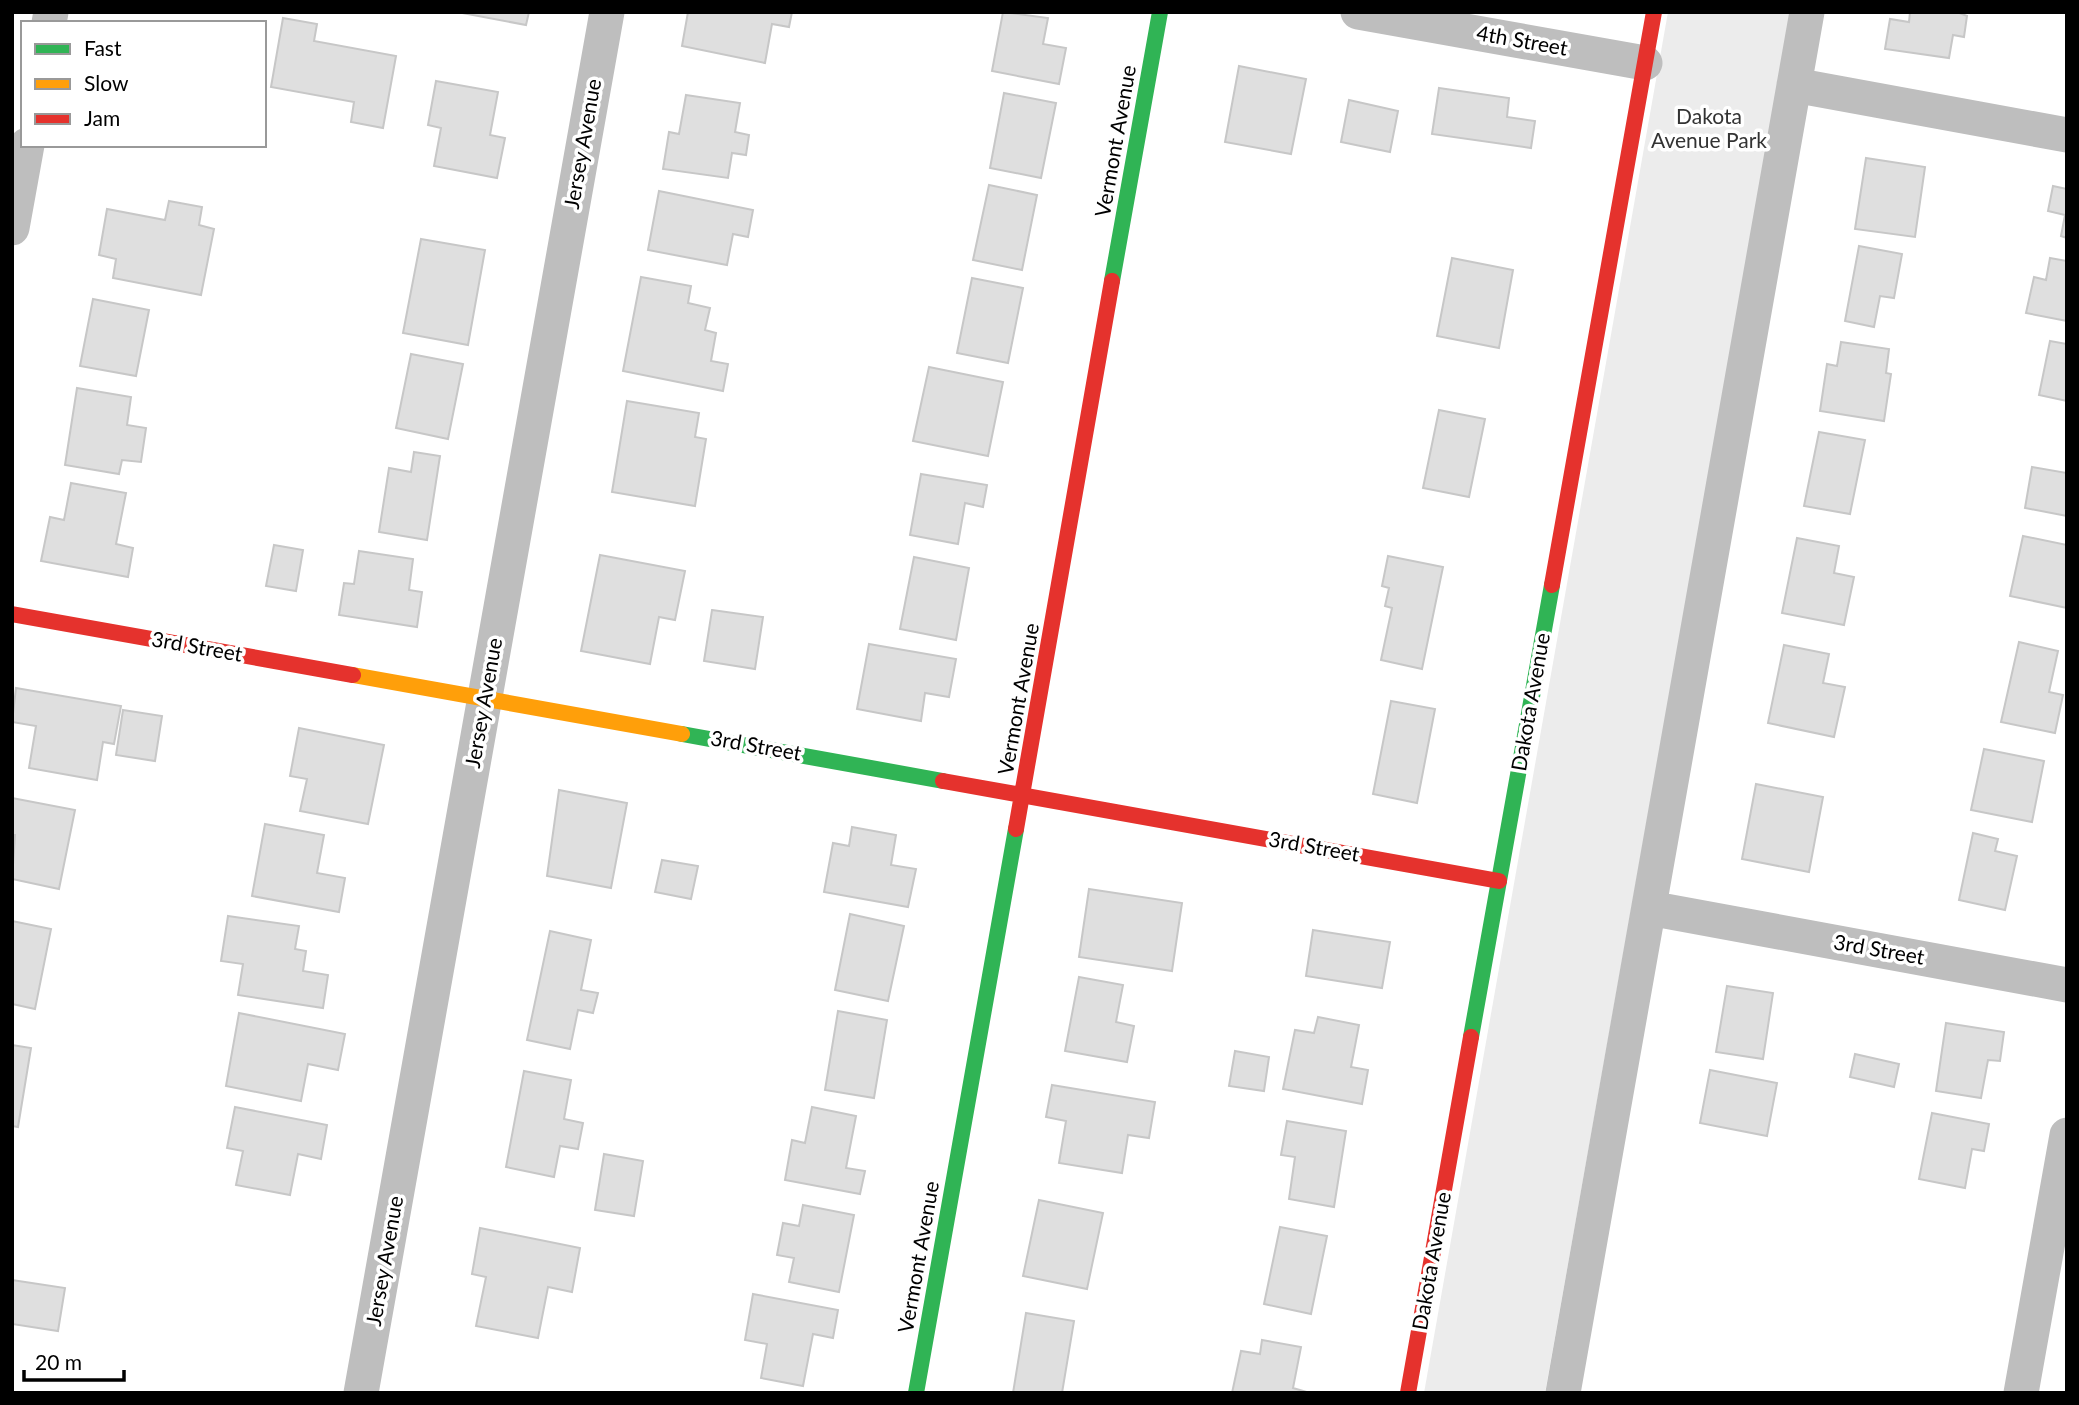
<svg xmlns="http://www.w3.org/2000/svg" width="2079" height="1405" font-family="Lato,sans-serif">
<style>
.green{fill:#ececec}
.building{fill:#dfdfdf;stroke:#c7c7c7;stroke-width:2}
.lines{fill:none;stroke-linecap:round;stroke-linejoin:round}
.street{stroke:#bebebe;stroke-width:35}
.fast{stroke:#30b455;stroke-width:16}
.slow{stroke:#ff9f0a;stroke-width:16}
.jam{stroke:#e5322d;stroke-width:16}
.labels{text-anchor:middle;stroke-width:7;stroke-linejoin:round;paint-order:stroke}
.street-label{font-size:21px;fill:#000;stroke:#fff}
.park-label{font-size:21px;fill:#333;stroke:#fff}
</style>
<rect width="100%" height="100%" fill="#fff"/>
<path class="green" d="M 1668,12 L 1791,12 L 1545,1393 L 1424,1393 Z"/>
<path class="building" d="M 457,12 L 529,12 L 526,25 Z
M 688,12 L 792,12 L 789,27 L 772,24 L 765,63 L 682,46 Z
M 1003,12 L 1048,18 L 1043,44 L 1066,48 L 1059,84 L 992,71 Z
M 1910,12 L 1957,12 L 1967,16 L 1964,37 L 1953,35 L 1949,58 L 1885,49 L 1890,19 L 1909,22 Z
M 283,18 L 317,24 L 314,41 L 396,56 L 383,128 L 351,122 L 354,102 L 271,87 Z
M 1239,66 L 1306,79 L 1291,154 L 1225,142 Z
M 436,81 L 498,92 L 490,135 L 505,138 L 497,178 L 434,166 L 441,128 L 428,125 Z
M 1439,88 L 1509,98 L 1507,117 L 1535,121 L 1531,148 L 1432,134 Z
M 1004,93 L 1056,103 L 1041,178 L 990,168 Z
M 686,95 L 740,103 L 735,132 L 749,135 L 746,155 L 732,153 L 728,178 L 663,169 L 669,132 L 679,134 Z
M 1349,100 L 1398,111 L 1390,152 L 1341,142 Z
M 1866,158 L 1925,167 L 1915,237 L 1855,229 Z
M 989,185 L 1037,195 L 1022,270 L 973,260 Z
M 2053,186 L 2067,189 L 2067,238 L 2061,236 L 2065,215 L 2048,211 Z
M 659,191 L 753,210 L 748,237 L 733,234 L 727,265 L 648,250 Z
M 169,201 L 202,207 L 199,225 L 214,229 L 201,295 L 113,278 L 116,259 L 99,255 L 107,209 L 165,220 Z
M 421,239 L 485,250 L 468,345 L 403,333 Z
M 1859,246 L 1902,254 L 1894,298 L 1880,296 L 1874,327 L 1845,321 Z
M 1452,258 L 1513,270 L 1499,348 L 1437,336 Z
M 2050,258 L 2067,261 L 2067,321 L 2026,313 L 2034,277 L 2046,280 Z
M 641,277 L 691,286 L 688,303 L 710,308 L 705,330 L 716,333 L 711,361 L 728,364 L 723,391 L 623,371 Z
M 972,278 L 1023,288 L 1008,363 L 957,353 Z
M 93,299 L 149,310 L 136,376 L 80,366 Z
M 2050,341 L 2067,344 L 2067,401 L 2039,395 Z
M 1841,342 L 1889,349 L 1886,373 L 1891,374 L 1884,421 L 1820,411 L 1827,364 L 1837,366 Z
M 411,354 L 463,364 L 448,439 L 396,428 Z
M 929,367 L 1003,382 L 988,456 L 913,441 Z
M 77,388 L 131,397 L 127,425 L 146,428 L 141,462 L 122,460 L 119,474 L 65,465 Z
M 627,401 L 699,413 L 695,437 L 706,439 L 695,506 L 612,492 Z
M 1439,410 L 1485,419 L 1469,497 L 1423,488 Z
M 1819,432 L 1865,440 L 1850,514 L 1804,506 Z
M 414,452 L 440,456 L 427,540 L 379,532 L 389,468 L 411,472 Z
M 2032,467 L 2067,473 L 2067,516 L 2025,508 Z
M 921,474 L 987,485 L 983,507 L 965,503 L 958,544 L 910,535 Z
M 71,483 L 126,493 L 116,544 L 133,548 L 128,577 L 41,561 L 50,517 L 64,520 Z
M 2023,536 L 2067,545 L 2067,608 L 2010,596 Z
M 1797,538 L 1839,546 L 1834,573 L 1854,577 L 1844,625 L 1782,613 Z
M 274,545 L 303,550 L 296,591 L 266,586 Z
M 359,551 L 413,559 L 409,590 L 422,592 L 417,627 L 339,615 L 344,583 L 354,584 Z
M 600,555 L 685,571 L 675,620 L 659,617 L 650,664 L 581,651 Z
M 1388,556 L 1443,567 L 1422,669 L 1381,660 L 1392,608 L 1385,606 L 1389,588 L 1382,586 Z
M 914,557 L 969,568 L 956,640 L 900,629 Z
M 712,610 L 763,617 L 755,669 L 704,661 Z
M 2019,642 L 2058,651 L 2049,692 L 2063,695 L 2055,733 L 2001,722 Z
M 869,644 L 956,659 L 949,697 L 925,693 L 921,721 L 857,709 Z
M 1784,645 L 1829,654 L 1823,683 L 1845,687 L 1834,737 L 1768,723 Z
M 16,688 L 121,706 L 114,744 L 103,742 L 97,780 L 29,768 L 36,726 L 12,722 Z
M 1391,701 L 1435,709 L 1417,803 L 1373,794 Z
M 123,710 L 162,716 L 155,761 L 116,755 Z
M 299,728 L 384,745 L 368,824 L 300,811 L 307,779 L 290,776 Z
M 1984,749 L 2044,761 L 2032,822 L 1971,810 Z
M 1756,784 L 1823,797 L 1809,872 L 1742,859 Z
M 559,790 L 627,803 L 611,888 L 547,876 Z
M 12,798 L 75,810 L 59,889 L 12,879 L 15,835 L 12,835 Z
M 265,824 L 324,835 L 317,873 L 345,878 L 339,912 L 252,896 Z
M 852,827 L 896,835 L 891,865 L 916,869 L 908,907 L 824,892 L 833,843 L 849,846 Z
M 1973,833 L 1998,839 L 1995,851 L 2017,856 L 2005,910 L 1959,900 Z
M 662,860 L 698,866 L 691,899 L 655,892 Z
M 1089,889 L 1182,903 L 1172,971 L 1079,957 Z
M 850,914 L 904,926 L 888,1001 L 835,990 Z
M 228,916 L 299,926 L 295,949 L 306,951 L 303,971 L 328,975 L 323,1008 L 238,995 L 243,964 L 221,961 Z
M 12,921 L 51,929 L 35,1009 L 12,1004 Z
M 1313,930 L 1390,942 L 1382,988 L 1306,976 Z
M 550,931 L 591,940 L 581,990 L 598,993 L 593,1013 L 578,1010 L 570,1049 L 527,1040 Z
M 1079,977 L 1123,985 L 1116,1022 L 1134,1026 L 1127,1062 L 1065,1051 Z
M 1727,986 L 1773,993 L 1763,1059 L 1716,1052 Z
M 838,1011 L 887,1020 L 874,1098 L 825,1090 Z
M 239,1013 L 345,1034 L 338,1070 L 308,1064 L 301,1101 L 226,1086 Z
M 1318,1017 L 1359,1025 L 1351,1067 L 1368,1070 L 1362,1104 L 1283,1089 L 1295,1030 L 1314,1033 Z
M 1946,1023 L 2004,1032 L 2000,1061 L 1988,1060 L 1981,1098 L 1936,1091 Z
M 12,1045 L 31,1048 L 18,1127 L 12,1126 Z
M 1235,1051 L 1269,1057 L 1264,1091 L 1229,1086 Z
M 1855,1054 L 1899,1064 L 1894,1087 L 1850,1077 Z
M 1710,1070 L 1777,1083 L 1767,1136 L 1700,1123 Z
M 524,1071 L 571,1080 L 564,1119 L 583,1123 L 578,1149 L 560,1146 L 554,1177 L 506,1167 Z
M 1052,1085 L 1155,1102 L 1149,1138 L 1128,1135 L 1122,1173 L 1059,1163 L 1066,1121 L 1046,1117 Z
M 235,1107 L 327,1125 L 321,1159 L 298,1154 L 290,1195 L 236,1185 L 243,1151 L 227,1148 Z
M 812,1107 L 856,1116 L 846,1168 L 865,1171 L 860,1194 L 785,1180 L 792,1140 L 805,1143 Z
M 1932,1113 L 1989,1124 L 1984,1151 L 1972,1149 L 1965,1188 L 1919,1179 Z
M 1287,1121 L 1346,1131 L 1334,1207 L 1289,1199 L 1295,1157 L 1281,1155 Z
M 604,1154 L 643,1161 L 634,1216 L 595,1210 Z
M 1039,1200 L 1103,1213 L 1087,1289 L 1023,1276 Z
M 803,1205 L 854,1215 L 839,1292 L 789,1282 L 794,1258 L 777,1255 L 783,1223 L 799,1226 Z
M 1280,1227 L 1327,1236 L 1311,1314 L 1264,1304 Z
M 480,1228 L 580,1248 L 572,1292 L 548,1287 L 538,1338 L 476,1326 L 486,1277 L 472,1274 Z
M 12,1280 L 65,1288 L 58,1331 L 12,1324 Z
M 753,1294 L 838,1310 L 833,1338 L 813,1334 L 803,1386 L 761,1378 L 767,1344 L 745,1340 Z
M 1026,1313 L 1074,1321 L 1062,1393 L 1013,1393 Z
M 1262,1340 L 1301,1347 L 1293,1388 L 1310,1393 L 1232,1393 L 1241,1351 L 1260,1354 Z"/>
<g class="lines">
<path class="street" d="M 1358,12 L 1645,63
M 49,23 L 51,12
M 1794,85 L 2067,135
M 12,228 L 27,145
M 1649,908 L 2067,985
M 361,1393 L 607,12
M 1563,1393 L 1807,12
M 2021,1393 L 2067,1135"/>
<path class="fast" d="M 1112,281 L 1160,12
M 682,734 L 943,781
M 1471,1037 L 1552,585
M 916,1393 L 1016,829"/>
<path class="slow" d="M 353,675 L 682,734"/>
<path class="jam" d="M 1552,585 L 1654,12
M 12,614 L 353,675
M 943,781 L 1499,881
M 1016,829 L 1112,281
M 1408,1393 L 1471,1037"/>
</g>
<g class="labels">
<g class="street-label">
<text transform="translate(1522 41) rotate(10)" y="7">4th Street</text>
<text transform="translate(1116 141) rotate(-80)" y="7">Vermont Avenue</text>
<text transform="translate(583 144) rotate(-80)" y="7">Jersey Avenue</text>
<text transform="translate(197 647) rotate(10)" y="7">3rd Street</text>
<text transform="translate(1019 699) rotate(-80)" y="7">Vermont Avenue</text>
<text transform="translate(1531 702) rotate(-80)" y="7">Dakota Avenue</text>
<text transform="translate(484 703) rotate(-80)" y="7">Jersey Avenue</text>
<text transform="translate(756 746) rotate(10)" y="7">3rd Street</text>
<text transform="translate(1314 847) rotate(10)" y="7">3rd Street</text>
<text transform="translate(1879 950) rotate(10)" y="7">3rd Street</text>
<text transform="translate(919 1257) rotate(-80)" y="7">Vermont Avenue</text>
<text transform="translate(385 1261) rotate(-80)" y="7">Jersey Avenue</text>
<text transform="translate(1432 1261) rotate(-80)" y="7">Dakota Avenue</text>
</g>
<g class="park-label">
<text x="1709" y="124">Dakota<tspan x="1709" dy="24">Avenue Park</tspan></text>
</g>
</g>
<rect width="2079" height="1405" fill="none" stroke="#000000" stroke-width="28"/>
<rect x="21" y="21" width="245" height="126" fill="#ffffff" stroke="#999999" stroke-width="2"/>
<rect x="35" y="44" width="35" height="10" fill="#30b455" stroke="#999999" stroke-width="2"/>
<text x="84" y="56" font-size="21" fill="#000000">Fast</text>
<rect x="35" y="79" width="35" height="10" fill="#ff9f0a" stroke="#999999" stroke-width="2"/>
<text x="84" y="91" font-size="21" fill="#000000">Slow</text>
<rect x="35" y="114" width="35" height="10" fill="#e5322d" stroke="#999999" stroke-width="2"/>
<text x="84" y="126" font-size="21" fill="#000000">Jam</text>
<path d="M24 1370v10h100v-10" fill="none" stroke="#000000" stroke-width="3.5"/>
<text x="35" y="1370" font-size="21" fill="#000000" stroke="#ffffff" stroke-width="5" paint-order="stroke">20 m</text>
</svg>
